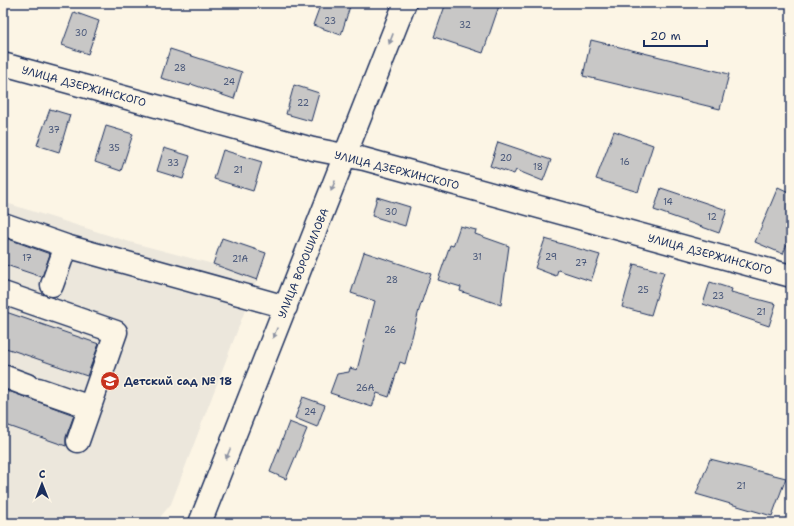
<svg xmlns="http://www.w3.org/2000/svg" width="794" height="526" font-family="'Shantell Sans',sans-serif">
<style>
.built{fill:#ece7dc}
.building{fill:#c8c7c6;stroke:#1b2f5e}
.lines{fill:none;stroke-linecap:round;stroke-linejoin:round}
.minor-casing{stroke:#1b2f5e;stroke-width:25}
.minor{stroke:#fcf5e5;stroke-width:22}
.oneway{fill:#8c92a2}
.labels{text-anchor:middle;stroke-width:3;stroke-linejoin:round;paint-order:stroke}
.number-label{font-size:9px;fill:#465578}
.street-label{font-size:11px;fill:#1b2f5e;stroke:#fcf5e5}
.poi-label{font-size:11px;font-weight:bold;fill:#1b2f5e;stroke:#fcf5e5;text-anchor:start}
</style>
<rect width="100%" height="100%" fill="#fcf5e5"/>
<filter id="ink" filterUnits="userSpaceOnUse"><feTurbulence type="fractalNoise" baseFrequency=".025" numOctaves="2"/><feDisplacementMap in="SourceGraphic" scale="8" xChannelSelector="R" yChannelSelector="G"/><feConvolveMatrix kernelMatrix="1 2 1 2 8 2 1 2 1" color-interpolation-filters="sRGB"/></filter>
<g filter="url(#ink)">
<path class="built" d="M 3,202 L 130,242 L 213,264 L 257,279 L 171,504 L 161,516 L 159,523 L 25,523 L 3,515 Z"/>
<path class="building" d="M 321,3 L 351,3 L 341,35 L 313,25 Z
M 446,3 L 500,3 L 483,53 L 434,37 Z
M 74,12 L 99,21 L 88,54 L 62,45 Z
M 591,40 L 729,74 L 720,109 L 583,76 Z
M 170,49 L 242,72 L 234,99 L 191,84 L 190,86 L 161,78 Z
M 294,85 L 319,93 L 311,121 L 286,114 Z
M 50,109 L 70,115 L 59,152 L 37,145 Z
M 106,126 L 133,134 L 121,171 L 95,162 Z
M 614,131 L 653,145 L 638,192 L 596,179 Z
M 498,142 L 551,160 L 543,181 L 516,170 L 514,174 L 490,166 Z
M 164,148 L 190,156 L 183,179 L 157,171 Z
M 223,150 L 262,162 L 253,191 L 214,179 Z
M 778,187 L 791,193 L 791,234 L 783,254 L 755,242 Z
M 661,188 L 727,210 L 719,233 L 654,210 Z
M 377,197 L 410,207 L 405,226 L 372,216 Z
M 460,226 L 476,230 L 475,234 L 509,246 L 501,305 L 460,291 L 461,287 L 438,280 L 450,245 L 453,246 Z
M 3,237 L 50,254 L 42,277 L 3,264 Z
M 222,238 L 266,253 L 257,280 L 213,264 Z
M 545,239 L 600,255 L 591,281 L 558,270 L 556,276 L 535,268 Z
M 364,252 L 431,274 L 419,310 L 405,364 L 400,362 L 389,397 L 377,393 L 372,407 L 330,393 L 337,374 L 349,372 L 350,368 L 357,370 L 375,301 L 351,293 Z
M 634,264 L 664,272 L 651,315 L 622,307 Z
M 710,282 L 732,289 L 731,292 L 776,304 L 769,326 L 703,304 Z
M 3,311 L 99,344 L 87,376 L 3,347 Z
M 3,389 L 74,415 L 66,437 L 66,446 L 3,424 Z
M 303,397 L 325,405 L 317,427 L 295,418 Z
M 289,422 L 307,429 L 286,479 L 270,472 Z
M 710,459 L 786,478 L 772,516 L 696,494 Z"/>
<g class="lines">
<defs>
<path id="minor" d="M 3,64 L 313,149 L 364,159 L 791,276
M 3,224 L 66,246 L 286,307
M 52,285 L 66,246
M 3,293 L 116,332 L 78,441
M 3,376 L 27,385
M 38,389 L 90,407
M 200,523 L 405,3"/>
</defs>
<use href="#minor" class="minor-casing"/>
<use href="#minor" class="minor"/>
</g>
<defs><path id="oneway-solid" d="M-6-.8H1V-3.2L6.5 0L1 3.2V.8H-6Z"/></defs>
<g class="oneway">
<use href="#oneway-solid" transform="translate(391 39) rotate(111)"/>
<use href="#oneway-solid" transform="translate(333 186) rotate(112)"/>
<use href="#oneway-solid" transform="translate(275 333) rotate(112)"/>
<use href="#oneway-solid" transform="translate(228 454) rotate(112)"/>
</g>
</g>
<defs>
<symbol id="school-disc" viewBox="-11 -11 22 22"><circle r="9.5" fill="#c8321e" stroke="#fcf5e5"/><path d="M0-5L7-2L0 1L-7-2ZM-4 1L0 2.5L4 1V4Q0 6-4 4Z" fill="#fff"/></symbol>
</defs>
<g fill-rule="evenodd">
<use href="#school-disc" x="99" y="370" width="22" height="22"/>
</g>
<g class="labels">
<g class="number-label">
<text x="330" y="24">23</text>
<text x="465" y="28">32</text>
<text x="81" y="36">30</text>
<text x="180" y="71">28</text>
<text x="229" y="85">24</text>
<text x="303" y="106">22</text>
<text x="54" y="133">37</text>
<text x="114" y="151">35</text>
<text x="506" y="161">20</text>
<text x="625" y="165">16</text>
<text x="173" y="166">33</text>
<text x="538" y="170">18</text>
<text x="238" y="173">21</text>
<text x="668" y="205">14</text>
<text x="391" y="215">30</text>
<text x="712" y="220">12</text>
<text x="477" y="260">31</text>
<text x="551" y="260">29</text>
<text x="27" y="261">17</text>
<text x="240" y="262">21А</text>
<text x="581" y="266">27</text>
<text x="392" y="283">28</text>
<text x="643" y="293">25</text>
<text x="718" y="299">23</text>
<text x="761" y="315">21</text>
<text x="390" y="333">26</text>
<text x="365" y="391">26А</text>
<text x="310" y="415">24</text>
<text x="741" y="489">21</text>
</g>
<g class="street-label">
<text transform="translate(84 86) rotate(15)" y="4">УЛИЦА ДЗЕРЖИНСКОГО</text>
<text transform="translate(397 170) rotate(14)" y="4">УЛИЦА ДЗЕРЖИНСКОГО</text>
<text transform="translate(710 254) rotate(15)" y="4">УЛИЦА ДЗЕРЖИНСКОГО</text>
<text transform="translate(303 263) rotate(-68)" y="4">УЛИЦА ВОРОШИЛОВА</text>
</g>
<g class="poi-label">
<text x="124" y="385">Детский сад № 18</text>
</g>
</g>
<rect width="794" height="526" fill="none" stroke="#fcf5e5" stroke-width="16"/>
<rect x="8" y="8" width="778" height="510" fill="none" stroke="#1b2f5e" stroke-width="1.5" filter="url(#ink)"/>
<g transform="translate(42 484)" stroke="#fcf5e5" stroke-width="3" paint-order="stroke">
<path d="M0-3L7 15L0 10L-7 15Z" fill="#1b2f5e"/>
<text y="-6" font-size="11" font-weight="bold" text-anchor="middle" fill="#1b2f5e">С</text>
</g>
<path d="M644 40v6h63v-6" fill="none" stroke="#1b2f5e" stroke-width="2"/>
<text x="650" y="40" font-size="12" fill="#1b2f5e" stroke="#fcf5e5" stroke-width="3" paint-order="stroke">20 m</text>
</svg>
